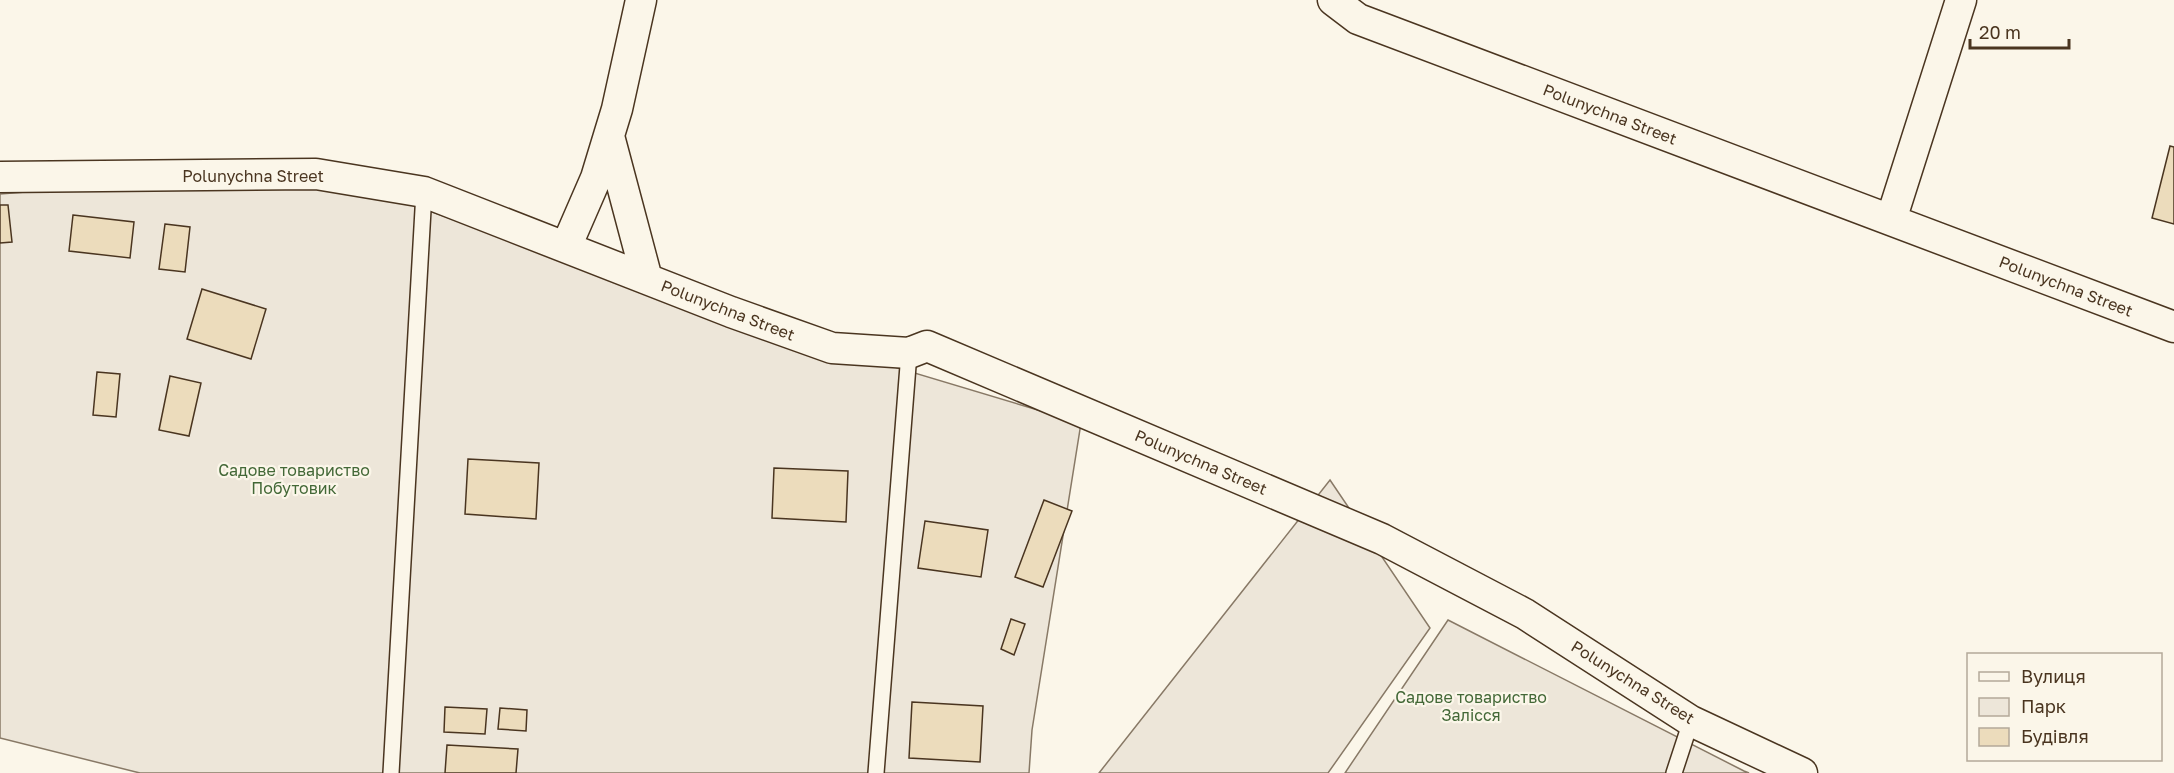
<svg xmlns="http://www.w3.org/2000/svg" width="2174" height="773" font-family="'Golos Text',sans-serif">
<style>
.green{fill:#ede6d9;stroke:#887966;stroke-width:1.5}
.building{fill:#ecdcbc;stroke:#4a3520;stroke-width:1.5}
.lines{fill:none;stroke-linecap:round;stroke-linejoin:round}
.lane-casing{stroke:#4a3520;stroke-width:18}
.street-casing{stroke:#4a3520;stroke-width:33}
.lane{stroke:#fbf6e9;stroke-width:15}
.street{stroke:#fbf6e9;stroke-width:30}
.labels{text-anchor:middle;stroke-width:4.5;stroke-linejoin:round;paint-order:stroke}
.street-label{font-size:16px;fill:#4a3520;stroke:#fbf6e9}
.park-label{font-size:16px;fill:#436837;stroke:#fbf6e9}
</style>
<rect width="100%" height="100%" fill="#fbf6e9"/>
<path class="green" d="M 180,180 L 374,191 L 708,311 L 1081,423 L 1032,730 L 1029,773 L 140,773 L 0,738 L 0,194 Z
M 1330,480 L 1430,628 L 1328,773 L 1099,773 Z
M 1448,620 L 1744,771 L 1749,773 L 1345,773 Z"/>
<path class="building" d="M 2170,146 L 2174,147 L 2174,224 L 2152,218 Z
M 0,205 L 8,205 L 12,242 L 0,243 Z
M 73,215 L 134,222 L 130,258 L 69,251 Z
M 165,224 L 190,227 L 185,272 L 159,269 Z
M 202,289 L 266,309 L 251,359 L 187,339 Z
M 97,372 L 120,374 L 116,417 L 93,415 Z
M 170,376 L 201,383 L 189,436 L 159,430 Z
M 468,459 L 539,463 L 536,519 L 465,514 Z
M 774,468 L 848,471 L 846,522 L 772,518 Z
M 1044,500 L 1072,511 L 1043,587 L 1015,577 Z
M 925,521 L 988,530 L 981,577 L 918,568 Z
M 1011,619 L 1025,624 L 1014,655 L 1001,649 Z
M 912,702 L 983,706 L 980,762 L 909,758 Z
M 445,707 L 487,709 L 485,734 L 444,732 Z
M 500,708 L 527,710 L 526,731 L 498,729 Z
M 447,745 L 518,749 L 516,773 L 445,773 Z"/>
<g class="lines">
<defs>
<path id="lane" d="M 391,773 L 424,192
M 876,773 L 909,353
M 1674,773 L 1691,721"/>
<path id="street" d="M 1333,0 L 1358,19 L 2174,327
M 609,136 L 647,279
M 0,177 L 316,174 L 424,192 L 731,312 L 832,348 L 909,353 L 927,346 L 1382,539 L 1525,614 L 1691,721 L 1802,773
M 1891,220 L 1961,0
M 566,247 L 596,178 L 617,109 L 641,0"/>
</defs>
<use href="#lane" class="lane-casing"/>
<use href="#street" class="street-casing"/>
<use href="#lane" class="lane"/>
<use href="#street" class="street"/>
</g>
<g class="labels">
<g class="street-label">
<text transform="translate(1610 114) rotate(21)" y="6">Polunychna Street</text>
<text x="253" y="182">Polunychna Street</text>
<text transform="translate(2066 286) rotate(21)" y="6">Polunychna Street</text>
<text transform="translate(728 310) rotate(21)" y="6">Polunychna Street</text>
<text transform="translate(1201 462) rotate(23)" y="6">Polunychna Street</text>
<text transform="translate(1633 682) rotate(32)" y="6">Polunychna Street</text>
</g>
<g class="park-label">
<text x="294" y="476">Садове товариство<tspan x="294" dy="18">Побутовик</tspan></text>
<text x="1471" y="703">Садове товариство<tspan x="1471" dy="18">Залісся</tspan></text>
</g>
</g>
<rect x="1967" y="653" width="195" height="108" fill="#fbf6e9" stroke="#b4a999" stroke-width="1.5"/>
<rect x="1979" y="672" width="30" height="9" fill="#fbf6e9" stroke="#b4a999" stroke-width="1.5"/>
<text x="2021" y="683" font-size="18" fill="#4a3520">Вулиця</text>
<rect x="1979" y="698" width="30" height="18" fill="#ede6d9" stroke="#b4a999" stroke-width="1.5"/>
<text x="2021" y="713" font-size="18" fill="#4a3520">Парк</text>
<rect x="1979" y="728" width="30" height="18" fill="#ecdcbc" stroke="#b4a999" stroke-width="1.5"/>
<text x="2021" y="743" font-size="18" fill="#4a3520">Будівля</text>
<path d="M1970 39v9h99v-9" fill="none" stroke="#4a3520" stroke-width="3"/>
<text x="1979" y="39" font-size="18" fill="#4a3520" stroke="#fbf6e9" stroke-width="4.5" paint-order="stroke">20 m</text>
</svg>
